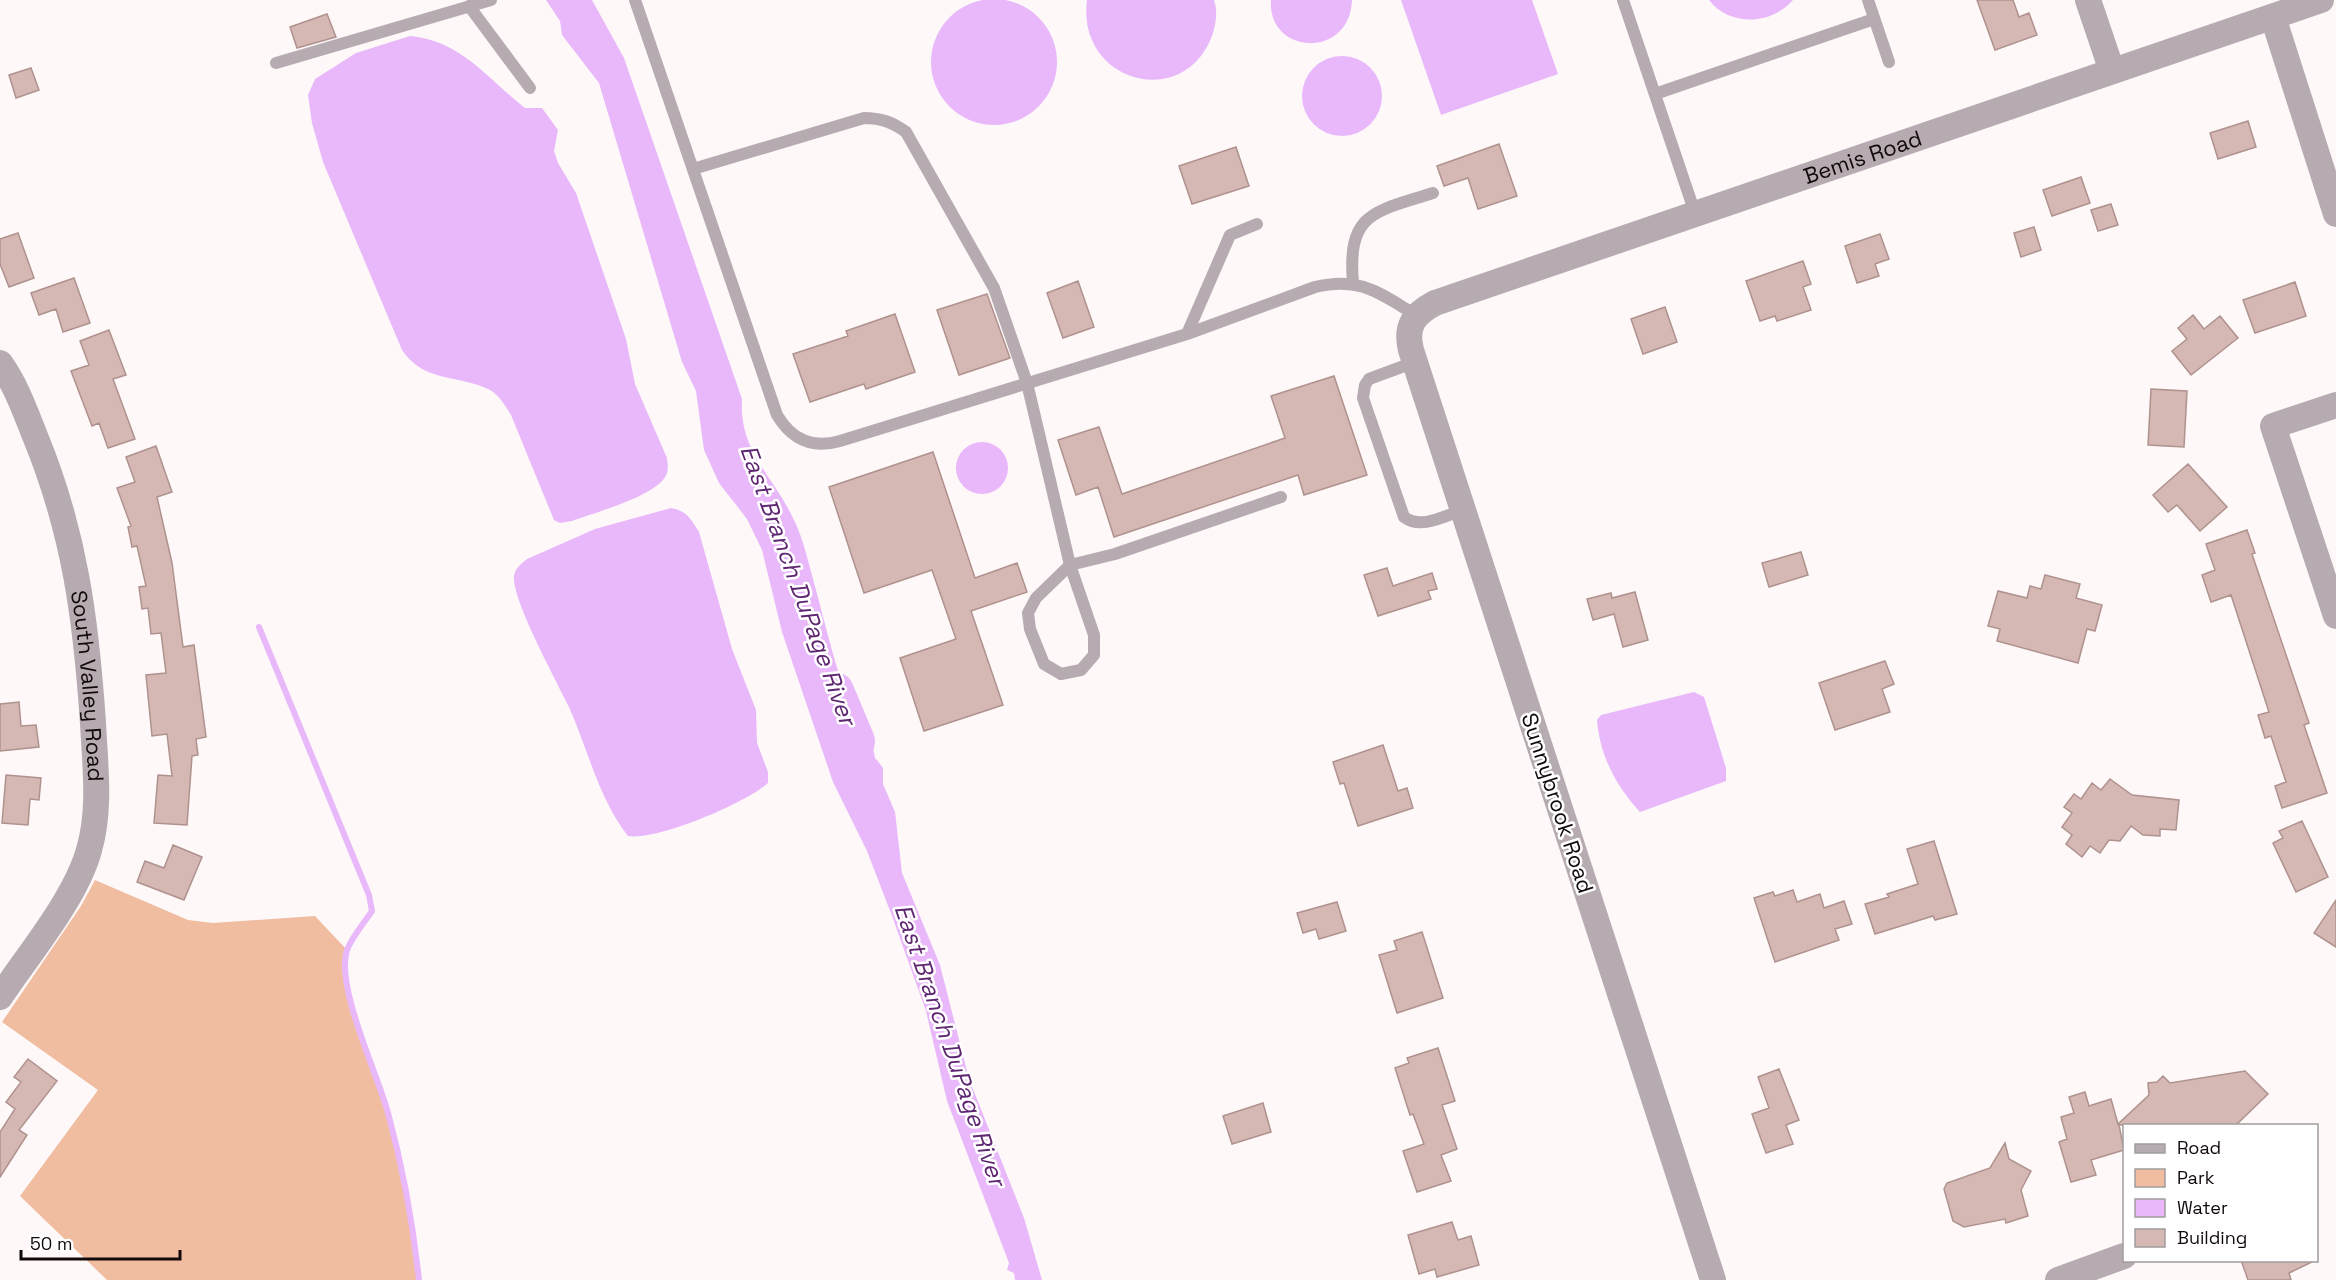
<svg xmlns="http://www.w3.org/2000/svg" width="2336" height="1280" font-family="'Space Grotesk',sans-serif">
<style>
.green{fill:#f1bda0}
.water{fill:#e8b8fa}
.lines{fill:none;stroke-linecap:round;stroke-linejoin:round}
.stream{stroke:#e8b8fa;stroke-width:6}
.river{stroke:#e8b8fa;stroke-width:38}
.building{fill:#d5b7b3;stroke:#af928e;stroke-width:1.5}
.service{stroke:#b6abb1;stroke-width:12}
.minor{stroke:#b6abb1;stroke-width:26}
.labels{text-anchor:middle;stroke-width:5;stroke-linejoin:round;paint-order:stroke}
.street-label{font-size:22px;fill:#12090b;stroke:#fff}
.water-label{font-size:24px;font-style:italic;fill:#5e2671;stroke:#fff}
</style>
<rect width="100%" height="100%" fill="#fef8f9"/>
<path class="green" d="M 95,880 L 188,920 L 213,923 L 315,916 L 347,950 L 346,979 L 366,1051 L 388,1112 L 403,1180 L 419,1280 L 107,1280 L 20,1196 L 98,1090 L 2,1022 L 81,906 Z"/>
<path class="water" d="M931 62a63 63 0 1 1 126 0a63 63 0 1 1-126 0Z
M 546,0 L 592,0 L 624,58 L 742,399 C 739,449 770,473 791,514 C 802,534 807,557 813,579 C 828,633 840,690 864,740 L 855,740 L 854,751 L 869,765 L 876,759 L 883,768 L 883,784 L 895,812 L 902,873 L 940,965 L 969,1079 L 1024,1218 L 1042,1280 L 1015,1280 L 1014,1273 L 1007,1270 L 1009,1263 L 947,1101 L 926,1011 L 892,916 L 867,851 L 833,782 L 782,632 L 762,550 L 747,519 L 719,483 L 704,450 L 696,391 L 682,362 L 599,83 L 562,35 L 560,21 Z
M 1087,0 L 1214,0 C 1218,11 1216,25 1212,36 C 1183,112 1076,82 1087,0 Z
M 1271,0 L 1352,0 C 1350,60 1267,55 1271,0 Z
M 1401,0 L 1532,0 L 1558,74 L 1441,115 Z
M 1709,0 L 1793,0 C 1771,25 1730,27 1709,0 Z
M 410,36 C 460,40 488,79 525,108 L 542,108 L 558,130 L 554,151 L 558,163 L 576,193 L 626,339 L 635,384 L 667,458 C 668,466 669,473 663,480 C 646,499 596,512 572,521 L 560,523 L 554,520 L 511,415 C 506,407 499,395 490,390 C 458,374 424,383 402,350 L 323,162 L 312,123 L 308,95 L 315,79 L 356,53 Z
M1302 96a40 40 0 1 1 80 0a40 40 0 1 1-80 0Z
M956 468a26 26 0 1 1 52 0a26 26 0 1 1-52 0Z
M 671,508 C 687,511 691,519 699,532 L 732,649 L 756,710 L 757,743 L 768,772 L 768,783 C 746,803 657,841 628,836 C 599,799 588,750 569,707 C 557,682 512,600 514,577 C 514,569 521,564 527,559 L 595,529 Z
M 1694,692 L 1704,697 L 1726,768 L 1726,781 L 1640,812 C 1616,786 1600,756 1597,720 L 1601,715 Z"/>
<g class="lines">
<path class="stream" d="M 259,627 L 369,895 L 372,911 C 364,923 352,937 347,950 C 335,986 378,1075 388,1113 C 403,1168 413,1224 419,1280"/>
<path class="river" d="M 835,691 L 856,741 L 854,751 L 865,799"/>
</g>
<path class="building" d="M 1977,0 L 2013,0 L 2019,17 L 2029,13 L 2037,35 L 1995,50 Z
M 327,14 L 336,37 L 297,48 L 290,27 Z
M 31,68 L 39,90 L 16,98 L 9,75 Z
M 2248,121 L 2256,147 L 2218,159 L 2210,133 Z
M 1499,144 L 1517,196 L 1478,209 L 1468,178 L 1444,186 L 1437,166 Z
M 1236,147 L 1249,186 L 1192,204 L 1179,166 Z
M 2081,177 L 2090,203 L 2052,216 L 2043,190 Z
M 2111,204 L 2118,225 L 2098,231 L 2091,210 Z
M 2034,227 L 2041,250 L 2021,257 L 2014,233 Z
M 18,233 L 34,278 L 9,287 L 0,264 L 0,239 Z
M 1880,234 L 1889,259 L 1875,264 L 1879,276 L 1857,283 L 1845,246 Z
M 1803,261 L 1811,284 L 1803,287 L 1811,310 L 1777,321 L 1775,316 L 1760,321 L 1746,281 Z
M 74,278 L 90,323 L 63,332 L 56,309 L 39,315 L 31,293 Z
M 1078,281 L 1094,327 L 1063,338 L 1047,293 Z
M 2295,282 L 2306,316 L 2255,333 L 2243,300 Z
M 987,294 L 1010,358 L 959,375 L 937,310 Z
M 1665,307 L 1677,342 L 1643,354 L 1631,319 Z
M 895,314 L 915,372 L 866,389 L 864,384 L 810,402 L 793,354 L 848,336 L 846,331 Z
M 2193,315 L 2204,329 L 2220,316 L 2238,338 L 2191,375 L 2172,351 L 2187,339 L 2178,328 Z
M 109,330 L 126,375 L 113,379 L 135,439 L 108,448 L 99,423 L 92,426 L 71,371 L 89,365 L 80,341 Z
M 1334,376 L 1367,475 L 1304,495 L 1298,475 L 1114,537 L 1098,487 L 1076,495 L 1058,440 L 1099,427 L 1122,494 L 1285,438 L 1271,396 Z
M 2151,389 L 2187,391 L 2184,447 L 2148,445 Z
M 156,446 L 172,492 L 157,497 L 172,563 L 183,647 L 194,645 L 206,737 L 196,739 L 198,755 L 192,756 L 187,825 L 154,823 L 158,775 L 172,776 L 167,734 L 152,736 L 146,675 L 166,673 L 161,633 L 151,634 L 148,608 L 142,609 L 139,587 L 146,586 L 137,546 L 132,547 L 128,527 L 131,526 L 117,488 L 135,482 L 126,457 Z
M 933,452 L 975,578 L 1017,563 L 1027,592 L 971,611 L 1003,705 L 924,731 L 900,658 L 956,639 L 932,570 L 864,593 L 829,487 Z
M 2188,464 L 2227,507 L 2200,531 L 2177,505 L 2168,512 L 2153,495 Z
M 2247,530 L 2255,553 L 2252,554 L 2309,723 L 2304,725 L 2327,793 L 2282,808 L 2275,786 L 2286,782 L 2271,736 L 2265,738 L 2258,715 L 2269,712 L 2231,595 L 2211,602 L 2202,575 L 2215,570 L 2206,544 Z
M 1801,552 L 1808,575 L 1769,587 L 1762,563 Z
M 1387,568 L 1393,586 L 1432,573 L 1437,589 L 1428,591 L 1431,599 L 1378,616 L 1364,575 Z
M 2045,575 L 2080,584 L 2076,598 L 2102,605 L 2095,631 L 2087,629 L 2078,663 L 1997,641 L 2000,629 L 1988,626 L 1998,591 L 2027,598 L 2030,586 L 2041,589 Z
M 1635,592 L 1648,640 L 1623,647 L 1614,614 L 1593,620 L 1587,599 L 1611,593 L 1612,598 Z
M 1885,661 L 1894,684 L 1882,689 L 1890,712 L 1835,730 L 1819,683 Z
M 19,702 L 21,726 L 36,725 L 39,747 L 0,751 L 0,704 Z
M 1383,745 L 1398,791 L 1407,788 L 1413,808 L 1358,826 L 1344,783 L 1340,784 L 1333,762 Z
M 6,775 L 41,778 L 39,800 L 30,799 L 28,825 L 2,823 Z
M 2110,779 L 2132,795 L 2179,800 L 2176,830 L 2160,829 L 2160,836 L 2143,835 L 2131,826 L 2120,841 L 2109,840 L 2100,853 L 2090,846 L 2082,857 L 2066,844 L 2072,835 L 2062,827 L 2072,813 L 2064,807 L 2074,794 L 2081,799 L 2092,783 L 2101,790 Z
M 2302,821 L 2328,877 L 2296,892 L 2273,843 L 2283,838 L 2279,831 Z
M 1934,841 L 1957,914 L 1935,920 L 1933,916 L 1875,934 L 1865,904 L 1889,897 L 1887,894 L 1918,884 L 1907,849 Z
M 173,845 L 202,857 L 184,900 L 137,882 L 145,861 L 164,868 Z
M 1793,890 L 1797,902 L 1820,894 L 1824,908 L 1844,901 L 1852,924 L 1835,929 L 1839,940 L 1775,962 L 1754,898 L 1773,892 L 1775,896 Z
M 2336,900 L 2336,947 L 2314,933 Z
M 1337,902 L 1346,931 L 1319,939 L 1316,929 L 1303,933 L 1297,913 Z
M 1422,932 L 1443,998 L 1397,1013 L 1379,955 L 1397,950 L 1394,941 Z
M 1438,1048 L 1455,1101 L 1442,1105 L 1457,1149 L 1441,1155 L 1451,1181 L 1417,1192 L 1403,1151 L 1424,1144 L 1413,1114 L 1410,1115 L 1395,1068 L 1409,1063 L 1407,1058 Z
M 28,1059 L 57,1081 L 19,1130 L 27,1135 L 0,1177 L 0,1132 L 15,1109 L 6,1102 L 21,1082 L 14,1077 Z
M 1779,1069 L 1799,1120 L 1786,1125 L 1793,1144 L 1766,1153 L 1752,1114 L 1769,1108 L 1758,1077 Z
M 2245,1071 L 2268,1094 L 2236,1125 L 2119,1125 L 2124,1150 L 2091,1160 L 2096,1175 L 2071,1182 L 2059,1142 L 2067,1139 L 2061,1117 L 2074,1113 L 2069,1097 L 2085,1092 L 2089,1106 L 2111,1099 L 2118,1124 L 2149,1095 L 2148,1083 L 2157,1082 L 2163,1076 L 2170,1083 Z
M 1263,1103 L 1271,1132 L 1232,1144 L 1223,1116 Z
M 2005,1143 L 2009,1159 L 2031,1171 L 2021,1190 L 2028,1216 L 2006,1223 L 2005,1219 L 1964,1227 L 1953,1221 L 1944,1189 L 1947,1183 L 1990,1168 Z
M 1452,1222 L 1458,1240 L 1471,1236 L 1479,1265 L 1437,1277 L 1435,1269 L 1419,1274 L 1408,1235 Z
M 2241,1260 L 2316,1260 L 2289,1273 L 2291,1280 L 2248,1280 Z"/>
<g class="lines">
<path class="service" d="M 635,0 L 777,415 C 792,440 812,449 840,441 L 1187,334 L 1315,287 C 1360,276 1379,293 1416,315
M 1623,0 L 1695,213
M 1868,0 L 1889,62
M 469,6 L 530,88
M 276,63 L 491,0
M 1655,94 L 1874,19
M 693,169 L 864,118 C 881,118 892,122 906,132 L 994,288 L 1027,383 L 1070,565 L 1094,635 L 1094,655 L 1081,670 L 1061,674 L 1044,664 L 1030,629 L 1028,613 L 1036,598 L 1070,565 L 1115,554 L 1281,497
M 1353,283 C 1347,212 1374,212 1433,193
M 1187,334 L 1230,235 L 1257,224
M 1415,362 L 1369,379 L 1365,385 L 1363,398 L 1404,517 C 1421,530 1444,516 1463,510"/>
<g class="minor">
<path d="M 2088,0 L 2112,71"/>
<path d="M 2273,17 L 2336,214"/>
<path id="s1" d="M 0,363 C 16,385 25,411 35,436 C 75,533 86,620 93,723 C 95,765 101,809 89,850 C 76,898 28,955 0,997"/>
<path d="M 2336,405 L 2273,426 L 2336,616"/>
<path id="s2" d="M 1713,1280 L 1411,350 C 1405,326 1414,314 1435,303 L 2321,0"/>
<path d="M 2058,1280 L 2124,1256"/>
</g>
</g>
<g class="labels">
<g class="street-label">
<text dy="8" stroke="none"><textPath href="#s2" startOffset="1488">Bemis Road</textPath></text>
<text dy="8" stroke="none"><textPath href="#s1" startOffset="338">South Valley Road</textPath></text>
<text transform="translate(1558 803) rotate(72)" y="8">Sunnybrook Road</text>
</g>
<g class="water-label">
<text transform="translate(798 585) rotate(70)" y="8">East Branch DuPage River</text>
<text transform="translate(950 1045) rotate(71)" y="8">East Branch DuPage River</text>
</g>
</g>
<rect x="2123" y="1124" width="195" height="138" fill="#ffffff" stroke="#a09d9d" stroke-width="1.5"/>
<rect x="2135" y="1144" width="30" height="9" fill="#b6abb1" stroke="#a09d9d" stroke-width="1.5"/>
<text x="2177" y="1154" font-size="18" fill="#12090b">Road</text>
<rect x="2135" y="1169" width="30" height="18" fill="#f1bda0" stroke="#a09d9d" stroke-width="1.5"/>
<text x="2177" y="1184" font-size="18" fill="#12090b">Park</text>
<rect x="2135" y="1199" width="30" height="18" fill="#e8b8fa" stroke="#a09d9d" stroke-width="1.5"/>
<text x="2177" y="1214" font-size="18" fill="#12090b">Water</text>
<rect x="2135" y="1229" width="30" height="18" fill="#d5b7b3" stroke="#a09d9d" stroke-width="1.5"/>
<text x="2177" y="1244" font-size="18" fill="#12090b">Building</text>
<path d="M21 1250v9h159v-9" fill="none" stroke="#12090b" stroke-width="3"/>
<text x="30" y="1250" font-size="18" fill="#12090b" stroke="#ffffff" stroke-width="4.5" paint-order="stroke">50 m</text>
</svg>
